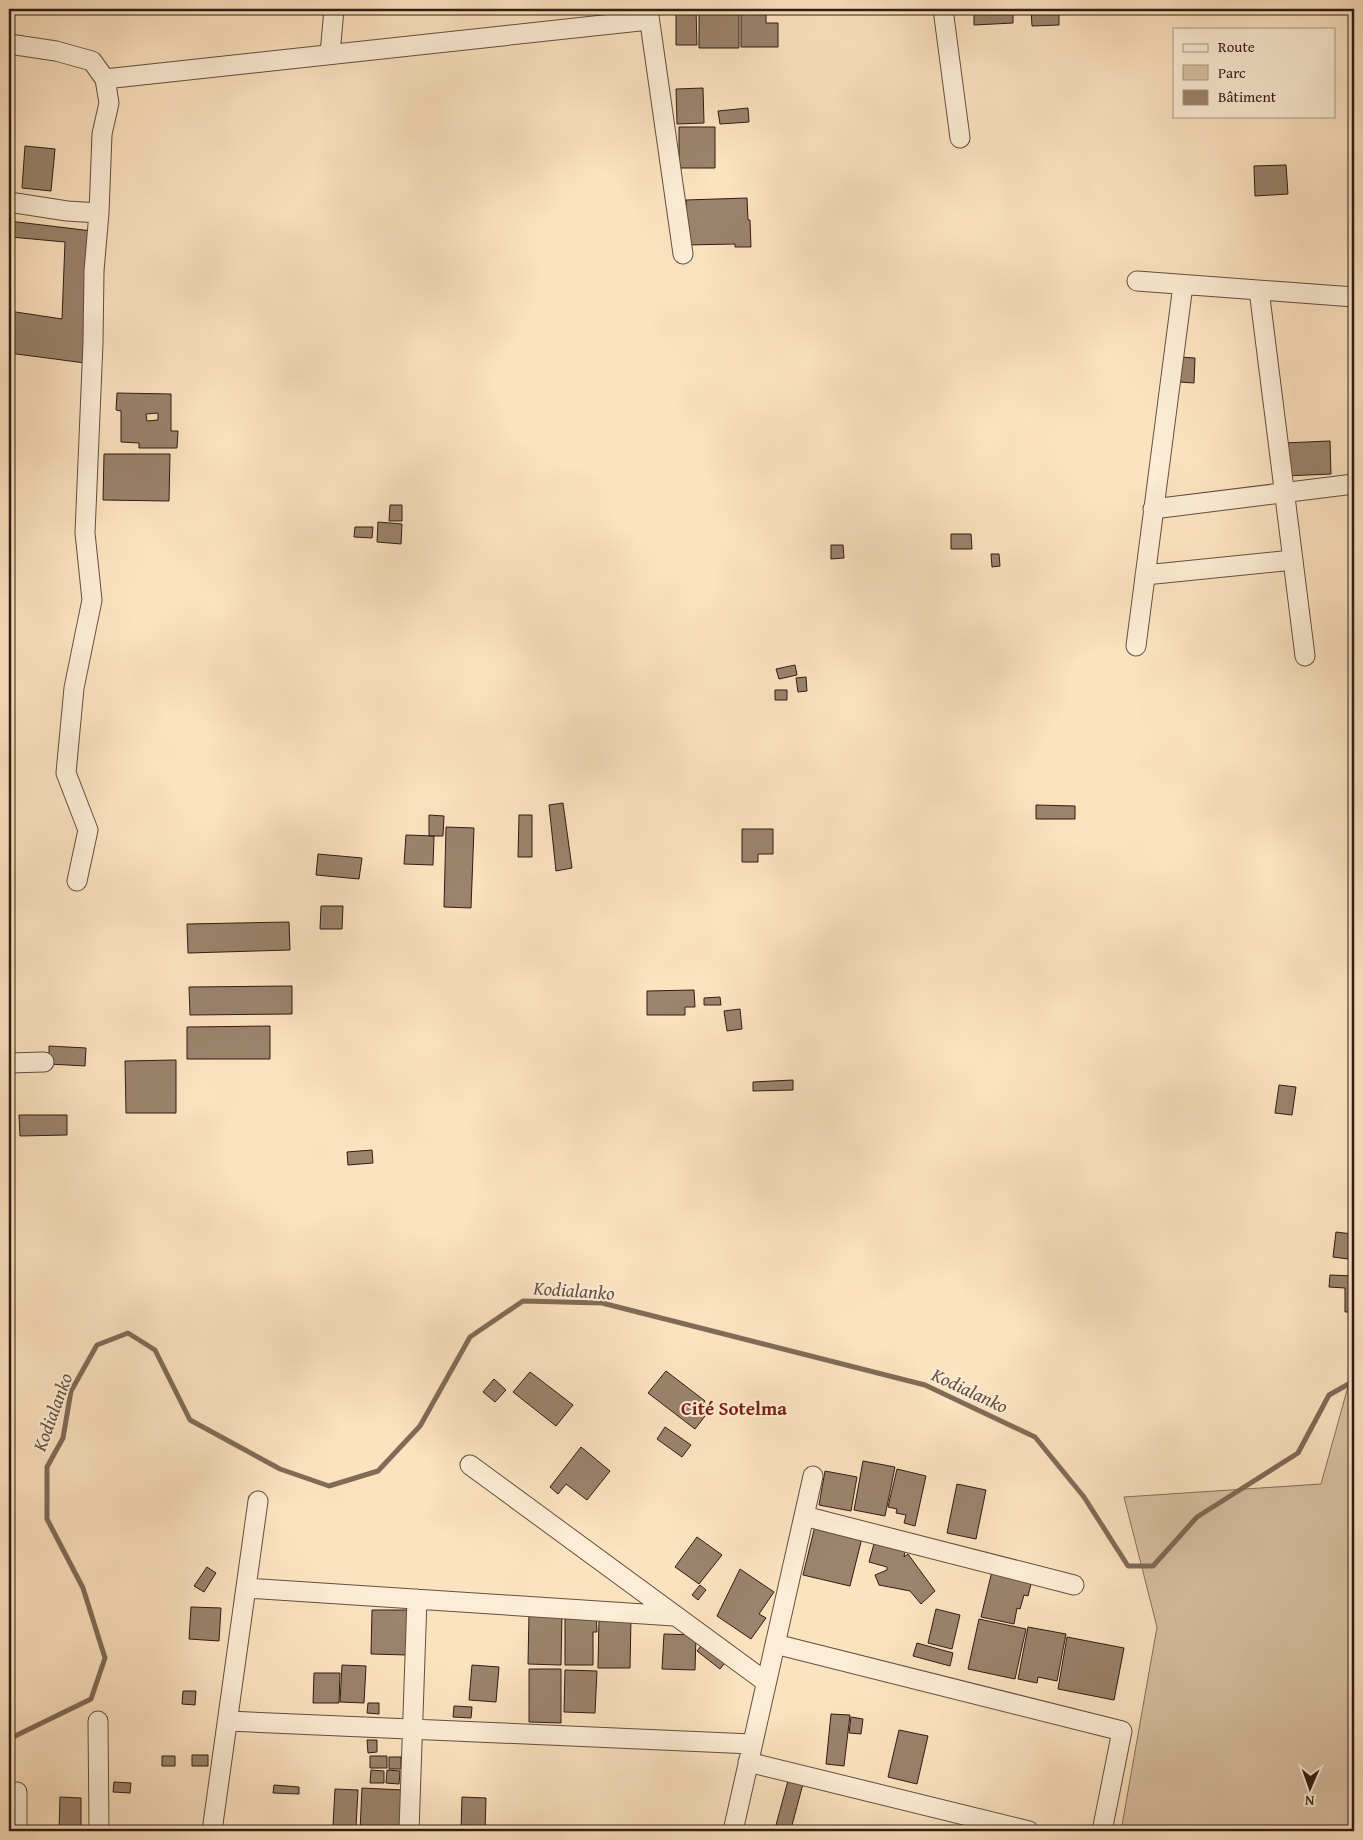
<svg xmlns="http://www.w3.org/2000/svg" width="1363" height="1840" font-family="'Gentium Book Plus',serif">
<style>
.green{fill:#d9c1a3;stroke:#856e5c}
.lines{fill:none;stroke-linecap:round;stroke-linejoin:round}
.stream{stroke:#816b58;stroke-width:5}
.building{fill:#9b836d;stroke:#311c14;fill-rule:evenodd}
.street-casing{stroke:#644e3f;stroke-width:21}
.street{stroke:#fdedd6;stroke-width:19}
.labels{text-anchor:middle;stroke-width:4;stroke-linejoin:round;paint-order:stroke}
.water-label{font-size:19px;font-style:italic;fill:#675042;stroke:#fdedd6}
.neighbourhood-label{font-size:19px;font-weight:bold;fill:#7a1f14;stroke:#fdedd6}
</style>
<rect width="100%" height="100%" fill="#fce3c0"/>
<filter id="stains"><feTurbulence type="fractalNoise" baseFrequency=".004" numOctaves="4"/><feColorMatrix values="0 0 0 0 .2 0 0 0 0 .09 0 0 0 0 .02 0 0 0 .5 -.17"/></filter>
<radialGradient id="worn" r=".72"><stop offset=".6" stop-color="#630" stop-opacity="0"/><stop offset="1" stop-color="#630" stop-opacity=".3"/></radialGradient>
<path class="green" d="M 1354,1365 L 1354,1831 L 1121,1831 L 1157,1627 L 1124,1497 L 1321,1484 Z"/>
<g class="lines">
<path class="stream" d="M 9,1739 L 91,1699 L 105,1658 L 83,1588 L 47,1519 L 47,1467 L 63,1438 L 71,1391 L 97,1345 L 128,1333 L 155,1350 L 190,1420 L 280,1469 L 329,1486 L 378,1471 L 420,1426 L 470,1337 L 523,1301 L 602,1303 L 925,1385 L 1035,1437 L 1084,1497 L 1128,1566 L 1153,1566 L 1197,1517 L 1298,1453 L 1329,1395 L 1354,1381"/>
</g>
<path class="building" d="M 676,9 L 696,9 L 697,45 L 676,45 Z
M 699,9 L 739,9 L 739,48 L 699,48 Z
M 741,9 L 766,9 L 766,23 L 778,23 L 778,47 L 741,47 Z
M 974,9 L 1013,9 L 1013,23 L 974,25 Z
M 1031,9 L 1059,9 L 1059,25 L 1032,26 Z
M 703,88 L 704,123 L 677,124 L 676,89 Z
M 748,108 L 749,122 L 720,124 L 718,111 Z
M 679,127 L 715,127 L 715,168 L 679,168 Z
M 25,146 L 55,149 L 51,191 L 22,188 Z
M 1286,165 L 1288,194 L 1255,196 L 1254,166 Z
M 747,198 L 748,220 L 750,220 L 751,247 L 735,247 L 735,244 L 687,245 L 686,200 Z
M 9,221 L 92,231 L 85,363 L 9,353 L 9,311 L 62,319 L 65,242 L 11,237 L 9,253 Z
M 1181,357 L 1195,358 L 1194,383 L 1180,382 Z
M 117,393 L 171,394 L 171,431 L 178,431 L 177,448 L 139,448 L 139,443 L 121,442 L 121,411 L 116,410 ZM 158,413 L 158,420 L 147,421 L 146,414 Z
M 1330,441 L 1331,474 L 1285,476 L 1283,443 Z
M 104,454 L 170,454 L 169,501 L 103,500 Z
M 390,505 L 402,505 L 402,521 L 389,521 Z
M 378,522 L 402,524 L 401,544 L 377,542 Z
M 355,527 L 373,527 L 372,538 L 354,537 Z
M 951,534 L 971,534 L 972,549 L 951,549 Z
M 831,545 L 843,545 L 844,558 L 831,559 Z
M 991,554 L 999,554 L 1000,566 L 992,567 Z
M 795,665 L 797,675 L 779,679 L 776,669 Z
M 806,677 L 807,691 L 798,692 L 796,678 Z
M 775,690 L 787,690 L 787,700 L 775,700 Z
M 563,803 L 572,868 L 556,871 L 549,805 Z
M 1036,805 L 1075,806 L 1075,819 L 1036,819 Z
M 429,815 L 444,816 L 443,836 L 429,836 Z
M 519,815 L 532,815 L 532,857 L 518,857 Z
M 446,827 L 474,828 L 471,908 L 444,907 Z
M 742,829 L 773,829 L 773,854 L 758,854 L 758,862 L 742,862 Z
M 406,835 L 434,836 L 433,865 L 404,864 Z
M 318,854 L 362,858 L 359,879 L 316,875 Z
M 321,906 L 343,906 L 342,929 L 320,929 Z
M 289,922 L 290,950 L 188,953 L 187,924 Z
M 292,986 L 292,1014 L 190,1015 L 189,987 Z
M 694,990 L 695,1007 L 685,1007 L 685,1015 L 647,1015 L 647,991 Z
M 720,997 L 721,1005 L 704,1005 L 704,998 Z
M 740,1009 L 742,1029 L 727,1031 L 724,1011 Z
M 270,1026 L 270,1059 L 187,1059 L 187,1027 Z
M 49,1046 L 86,1048 L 85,1066 L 49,1064 Z
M 176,1060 L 176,1113 L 126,1113 L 125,1061 Z
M 793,1080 L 793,1090 L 753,1091 L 753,1082 Z
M 1279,1085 L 1296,1087 L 1292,1115 L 1275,1113 Z
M 19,1115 L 67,1115 L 67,1135 L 20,1136 Z
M 372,1150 L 373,1163 L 348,1165 L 347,1152 Z
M 1336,1232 L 1352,1234 L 1348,1259 L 1333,1257 Z
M 1330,1275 L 1354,1276 L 1354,1312 L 1345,1312 L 1345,1288 L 1329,1287 Z
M 666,1371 L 705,1401 L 698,1410 L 705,1416 L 695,1429 L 648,1393 Z
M 530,1372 L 573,1405 L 556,1426 L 513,1392 Z
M 494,1379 L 506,1390 L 495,1402 L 483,1392 Z
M 665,1427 L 691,1445 L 682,1457 L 657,1439 Z
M 581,1447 L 610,1471 L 587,1500 L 566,1484 L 558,1494 L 550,1487 Z
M 863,1461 L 895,1467 L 885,1516 L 854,1510 Z
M 897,1469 L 926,1476 L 915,1526 L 904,1523 L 906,1515 L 896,1513 L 897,1509 L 888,1507 Z
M 825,1471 L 857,1477 L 851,1511 L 819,1505 Z
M 957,1484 L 986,1490 L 976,1539 L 947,1533 Z
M 816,1522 L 863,1534 L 850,1586 L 803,1575 Z
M 697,1537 L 722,1555 L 699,1584 L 675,1567 Z
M 875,1540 L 906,1546 L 904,1557 L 908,1554 L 935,1591 L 921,1604 L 910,1591 L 879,1585 L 875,1575 L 887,1570 L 887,1567 L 869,1562 Z
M 207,1567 L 216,1573 L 204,1592 L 194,1586 Z
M 993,1567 L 1033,1576 L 1028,1596 L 1024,1595 L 1020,1609 L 1017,1608 L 1014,1624 L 981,1617 Z
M 740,1569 L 774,1592 L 759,1614 L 766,1618 L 751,1639 L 717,1616 Z
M 700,1585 L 706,1590 L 698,1600 L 692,1595 Z
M 191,1607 L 221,1608 L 219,1641 L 189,1639 Z
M 936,1609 L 960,1615 L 952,1649 L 928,1643 Z
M 372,1610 L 408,1610 L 407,1655 L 371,1654 Z
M 529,1612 L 562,1613 L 561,1665 L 528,1664 Z
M 565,1614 L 596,1614 L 597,1632 L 593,1632 L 593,1665 L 565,1665 Z
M 599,1617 L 631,1618 L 630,1668 L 598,1668 Z
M 979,1619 L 1026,1629 L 1015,1679 L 968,1669 Z
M 1028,1627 L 1066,1634 L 1057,1681 L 1038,1677 L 1037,1683 L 1018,1679 Z
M 664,1634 L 696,1635 L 695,1670 L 662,1669 Z
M 1067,1637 L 1124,1648 L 1114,1700 L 1058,1689 Z
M 705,1641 L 728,1659 L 720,1669 L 697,1651 Z
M 917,1643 L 953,1653 L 950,1666 L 913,1656 Z
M 342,1665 L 366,1666 L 364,1703 L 340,1702 Z
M 472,1665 L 499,1667 L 496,1702 L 469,1700 Z
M 529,1669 L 561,1669 L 561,1723 L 529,1722 Z
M 565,1670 L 597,1671 L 595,1713 L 564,1712 Z
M 314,1673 L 340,1673 L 339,1703 L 313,1703 Z
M 183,1691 L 196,1691 L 195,1705 L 182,1704 Z
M 368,1703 L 379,1703 L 379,1714 L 367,1713 Z
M 454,1706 L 472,1707 L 471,1718 L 453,1717 Z
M 831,1714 L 850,1715 L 844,1766 L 826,1764 Z
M 851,1717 L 863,1719 L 861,1734 L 849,1733 Z
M 899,1730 L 928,1736 L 917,1784 L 888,1777 Z
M 367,1740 L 377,1740 L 377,1752 L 368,1753 Z
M 192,1755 L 208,1755 L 208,1766 L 192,1766 Z
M 162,1756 L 175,1756 L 175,1766 L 162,1766 Z
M 370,1756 L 387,1756 L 387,1768 L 370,1768 Z
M 389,1757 L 401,1757 L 401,1769 L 389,1769 Z
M 371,1770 L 384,1771 L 384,1783 L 370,1783 Z
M 387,1770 L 400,1771 L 399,1784 L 386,1783 Z
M 789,1777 L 804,1780 L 791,1829 L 776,1825 Z
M 114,1782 L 131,1783 L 130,1793 L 113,1792 Z
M 274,1785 L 299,1787 L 299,1794 L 273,1793 Z
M 362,1788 L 403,1790 L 401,1831 L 360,1831 Z
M 335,1789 L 358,1790 L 356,1827 L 333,1826 Z
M 60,1797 L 81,1798 L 81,1831 L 59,1831 Z
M 462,1797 L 486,1798 L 485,1831 L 461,1831 Z
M 231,1827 L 256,1829 L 256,1831 L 230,1831 Z"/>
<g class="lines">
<defs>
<path id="street" d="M 648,9 L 683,254
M 943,9 L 960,138
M 9,44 L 56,51 L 92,61 L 105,79 L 109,103 L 102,134 L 99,213 L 94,271 L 93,343 L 85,533 L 92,600 L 74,688 L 66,773 L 88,830 L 77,881
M 330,54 L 334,9
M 105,79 L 649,20
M 9,202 L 67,211 L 99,213
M 1137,281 L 1354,297
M 1259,290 L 1305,656
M 1153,509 L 1354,484
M 1145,575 L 1293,560
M 1136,646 L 1183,285
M 9,1063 L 44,1062
M 470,1465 L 766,1682
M 804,1516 L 1074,1585
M 246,1588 L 674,1616
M 775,1644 L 1122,1731 L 1102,1831
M 98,1721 L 99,1831
M 228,1721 L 752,1744
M 748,1762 L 1029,1831
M 17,1831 L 17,1792
M 212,1831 L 258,1501
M 409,1831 L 417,1599
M 733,1831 L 813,1476"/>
</defs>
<use href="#street" class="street-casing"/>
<use href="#street" class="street"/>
</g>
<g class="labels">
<g class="water-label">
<text transform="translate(574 1290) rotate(4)" y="7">Kodialanko</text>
<text transform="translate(970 1390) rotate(25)" y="7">Kodialanko</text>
<text transform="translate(52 1412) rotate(-70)" y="7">Kodialanko</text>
</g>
<g class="neighbourhood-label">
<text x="734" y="1415">Cité Sotelma</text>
</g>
</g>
<rect width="1363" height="1840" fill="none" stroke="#fce3c0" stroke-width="30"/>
<rect x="10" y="10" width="1343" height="1820" fill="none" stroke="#311c14" stroke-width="2.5"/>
<rect x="15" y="15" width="1333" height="1810" fill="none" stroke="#311c14"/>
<rect x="1173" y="28" width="162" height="90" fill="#fdedd6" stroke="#ab9988"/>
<rect x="1183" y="44" width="25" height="8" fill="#fdedd6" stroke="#ab9988"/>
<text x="1218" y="52" font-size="15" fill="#311c14">Route</text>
<rect x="1183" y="65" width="25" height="15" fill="#d9c1a3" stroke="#ab9988"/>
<text x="1218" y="78" font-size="15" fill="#311c14">Parc</text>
<rect x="1183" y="90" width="25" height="15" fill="#9b836d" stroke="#ab9988"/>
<text x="1218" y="102" font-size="15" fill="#311c14">Bâtiment</text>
<g transform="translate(1310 1788) rotate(182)" stroke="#fdedd6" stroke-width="4" paint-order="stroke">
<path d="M0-4L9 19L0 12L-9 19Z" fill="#311c14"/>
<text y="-8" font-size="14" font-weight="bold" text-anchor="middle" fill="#311c14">N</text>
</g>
<rect width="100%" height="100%" filter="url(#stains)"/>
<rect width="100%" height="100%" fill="url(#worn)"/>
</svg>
